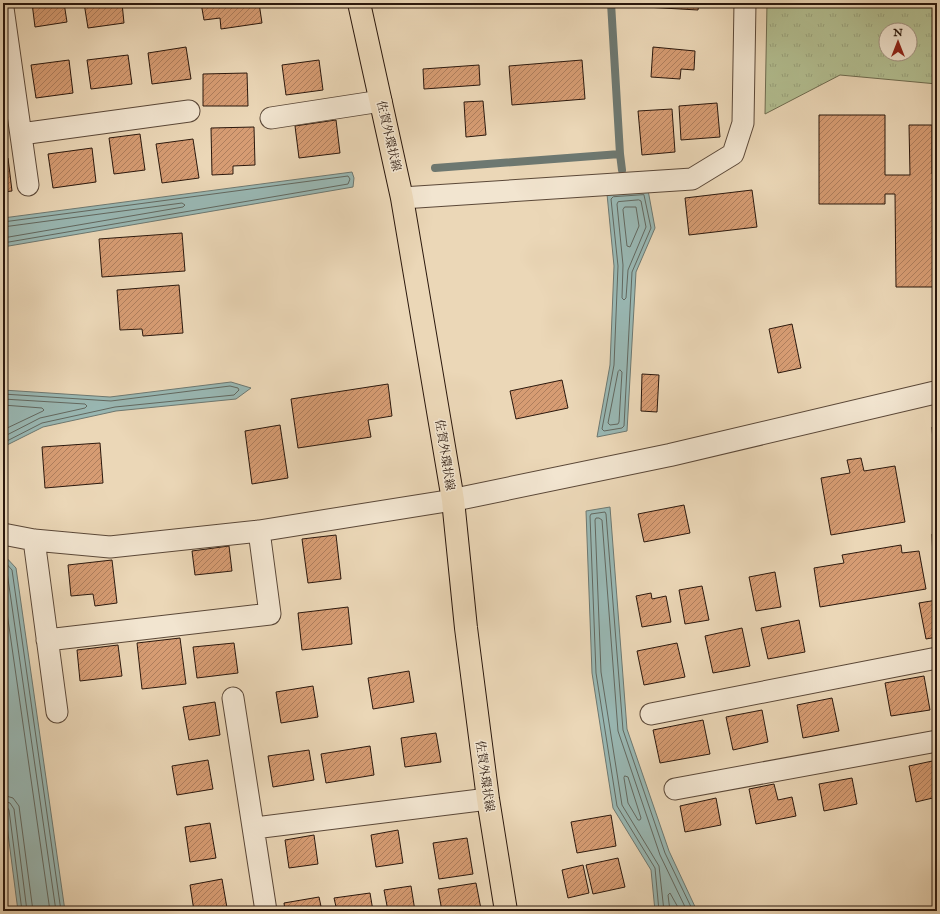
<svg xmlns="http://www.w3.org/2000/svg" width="940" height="914" font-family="'IM FELL English','Noto Serif JP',serif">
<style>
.grass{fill:url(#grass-tufts);stroke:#6f6c50;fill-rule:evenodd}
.water{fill:#99b8b4;stroke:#6d7871}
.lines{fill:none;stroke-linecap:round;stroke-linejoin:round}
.shore{stroke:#626860;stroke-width:1}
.stream{stroke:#6d7871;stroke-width:8}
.building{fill:url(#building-hatch);stroke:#2b180d}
.minor-casing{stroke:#5b4838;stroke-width:23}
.tertiary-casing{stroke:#5b4838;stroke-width:24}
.primary-casing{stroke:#2b180d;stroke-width:24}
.minor{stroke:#f2e5d0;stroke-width:21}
.tertiary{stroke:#f2e5d0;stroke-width:22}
.primary{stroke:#ebd7b7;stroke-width:22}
.labels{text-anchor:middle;stroke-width:3;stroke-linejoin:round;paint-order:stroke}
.street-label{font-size:12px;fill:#2b180d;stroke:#f2e5d0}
</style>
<defs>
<pattern id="grass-tufts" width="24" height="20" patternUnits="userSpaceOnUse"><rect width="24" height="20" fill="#b3bf92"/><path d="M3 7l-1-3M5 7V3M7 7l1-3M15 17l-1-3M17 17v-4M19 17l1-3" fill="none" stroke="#9aa37d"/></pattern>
<pattern id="building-hatch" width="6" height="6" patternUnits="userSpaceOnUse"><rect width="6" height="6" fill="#d69c73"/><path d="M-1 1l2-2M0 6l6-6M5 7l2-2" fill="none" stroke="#ae7e5d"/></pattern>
</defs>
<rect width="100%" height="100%" fill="#ebd7b7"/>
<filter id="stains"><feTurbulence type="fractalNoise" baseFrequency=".005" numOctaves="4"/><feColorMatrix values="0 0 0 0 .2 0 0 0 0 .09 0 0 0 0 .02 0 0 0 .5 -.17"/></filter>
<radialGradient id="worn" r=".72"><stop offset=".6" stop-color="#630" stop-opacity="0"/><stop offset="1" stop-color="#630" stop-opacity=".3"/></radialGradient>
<path class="grass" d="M 767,3 L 937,3 L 937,84 L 840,75 L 765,114 ZM 886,30 L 910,30 L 910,54 L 886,54 Z"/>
<path class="water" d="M 352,172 L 354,178 L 353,187 L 3,247 L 3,218 Z
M 648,190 L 655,228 L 636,272 L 627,431 L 597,437 L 610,365 L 614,266 L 607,194 Z
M 231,382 L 251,388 L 236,399 L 116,411 L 43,427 L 3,447 L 3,390 L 110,397 Z
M 610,507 L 627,729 L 669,851 L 697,911 L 655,911 L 651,870 L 613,808 L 592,673 L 586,511 Z
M 3,554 L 16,568 L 65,911 L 18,911 L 3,795 Z"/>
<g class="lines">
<path class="shore" d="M 644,195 L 651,228 L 632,272 L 624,426 L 622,428 L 604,431 L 602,429 L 614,365 L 618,266 L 611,199 L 613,197 Z
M 639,200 L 641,201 L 646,227 L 628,270 L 626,298 L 624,300 L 622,298 L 623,265 L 617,204 L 618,202 Z
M 625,207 L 636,207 L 639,226 L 630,247 L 627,246 L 623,210 Z
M 3,222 L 348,176 L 350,179 L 348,184 L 3,243
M 3,227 L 182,203 L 185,205 L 183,207 L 3,238
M 620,370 L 622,372 L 619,422 L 618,424 L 610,425 L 608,423 L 618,372 Z
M 3,394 L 111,401 L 230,386 L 238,388 L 239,390 L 234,395 L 115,407 L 42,423 L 3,443
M 3,399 L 85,404 L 87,406 L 85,408 L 40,418 L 3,437
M 3,405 L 42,408 L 44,410 L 43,411 L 3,430
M 3,560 L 12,570 L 61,911
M 3,567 L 7,572 L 56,911
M 3,585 L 50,911
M 625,776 L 628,777 L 641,818 L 640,820 L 638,820 L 628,803 L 624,778 Z
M 3,795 L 13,798 L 19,806 L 33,911
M 3,801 L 10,803 L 14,809 L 27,911
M 3,806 L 7,807 L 9,810 L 22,911
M 659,911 L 655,868 L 617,806 L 596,673 L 590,516 L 591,514 L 605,512 L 606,514 L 623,730 L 665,853 L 693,911
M 664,911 L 659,866 L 622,805 L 601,672 L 595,520 L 596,518 L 599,518 L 602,520 L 618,731 L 660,855 L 687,911
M 670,911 L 668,895 L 670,893 L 680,911"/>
<path class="stream" d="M 611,3 L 620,154 L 622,170
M 435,168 L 620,154"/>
</g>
<path class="building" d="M 32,3 L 64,3 L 67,22 L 35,27 Z
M 84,3 L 122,3 L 124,23 L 88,28 Z
M 201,3 L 259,3 L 262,23 L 221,29 L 220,18 L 204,20 Z
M 645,3 L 699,3 L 698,10 L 645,7 Z
M 186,47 L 191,79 L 152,84 L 148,53 Z
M 653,47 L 695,51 L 694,70 L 681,69 L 680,79 L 651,77 Z
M 128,55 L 132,84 L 91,89 L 87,60 Z
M 69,60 L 73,93 L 36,98 L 31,65 Z
M 319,60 L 323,90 L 286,95 L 282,65 Z
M 582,60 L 585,99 L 512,105 L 509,66 Z
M 479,65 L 480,85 L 424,89 L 423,69 Z
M 247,73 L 248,106 L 203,106 L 203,74 Z
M 483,101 L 486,135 L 466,137 L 464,102 Z
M 717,103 L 720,137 L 681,140 L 679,106 Z
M 672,109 L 675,152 L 642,155 L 638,111 Z
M 3,111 L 6,130 L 3,131 Z
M 819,115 L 885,115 L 885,175 L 910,175 L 909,125 L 932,125 L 932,174 L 937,174 L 937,287 L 896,287 L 895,194 L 885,194 L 885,204 L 819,204 Z
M 336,120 L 340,153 L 299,158 L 295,126 Z
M 254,127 L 255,165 L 233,166 L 233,174 L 212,175 L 211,128 Z
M 140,134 L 145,170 L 114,174 L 109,138 Z
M 193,139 L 199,178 L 162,183 L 156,144 Z
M 92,148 L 96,182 L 53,188 L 48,154 Z
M 8,158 L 12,191 L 3,192 L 3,159 Z
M 752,190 L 757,227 L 689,235 L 685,198 Z
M 182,233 L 185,271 L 102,277 L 99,239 Z
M 179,285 L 183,333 L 143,336 L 142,329 L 120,330 L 117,290 Z
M 792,324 L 801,368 L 778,373 L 769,329 Z
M 642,374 L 659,375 L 657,412 L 641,411 Z
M 562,380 L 568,408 L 516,419 L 510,391 Z
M 388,384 L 392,416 L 368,420 L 371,437 L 298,448 L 291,399 Z
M 280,425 L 288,478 L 252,484 L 245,431 Z
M 932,427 L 937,427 L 937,457 L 934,457 Z
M 100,443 L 103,483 L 45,488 L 42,447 Z
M 861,458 L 864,471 L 895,466 L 905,522 L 831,535 L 821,478 L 850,473 L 847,460 Z
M 936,486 L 937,486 L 937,516 Z
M 684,505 L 690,533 L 644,542 L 638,514 Z
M 932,534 L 937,534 L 937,561 L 933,561 Z
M 336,535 L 341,579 L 308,583 L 302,539 Z
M 901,545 L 902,553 L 919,551 L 926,589 L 820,607 L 814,568 L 844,563 L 842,555 Z
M 229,546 L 232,571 L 195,575 L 192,551 Z
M 112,560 L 117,603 L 95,606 L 93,594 L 71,596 L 68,565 Z
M 775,572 L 781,607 L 756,611 L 749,577 Z
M 702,586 L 709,620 L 685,624 L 679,590 Z
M 651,593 L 652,599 L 666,596 L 671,622 L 642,627 L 636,596 Z
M 937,600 L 937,637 L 926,639 L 919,603 Z
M 348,607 L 352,644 L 302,650 L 298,613 Z
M 799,620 L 805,652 L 768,659 L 761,628 Z
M 742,628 L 750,666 L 713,673 L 705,636 Z
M 180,638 L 186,684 L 142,689 L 137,643 Z
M 234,643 L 238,673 L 197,678 L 193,647 Z
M 677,643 L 685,677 L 644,685 L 637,651 Z
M 118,645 L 122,676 L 80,681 L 77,650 Z
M 409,671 L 414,702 L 373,709 L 368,678 Z
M 924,676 L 930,710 L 891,716 L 885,683 Z
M 313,686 L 318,717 L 281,723 L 276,692 Z
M 832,698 L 839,731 L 803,738 L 797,705 Z
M 215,702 L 220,735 L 189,740 L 183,707 Z
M 762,710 L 768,742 L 733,750 L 726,717 Z
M 703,720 L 710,754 L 660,763 L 653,730 Z
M 436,733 L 441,762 L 405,767 L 401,738 Z
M 370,746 L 374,775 L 326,783 L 321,754 Z
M 309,750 L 314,780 L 273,787 L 268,756 Z
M 208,760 L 213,789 L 177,795 L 172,766 Z
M 937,760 L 937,797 L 916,802 L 909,766 Z
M 852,778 L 857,804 L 824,811 L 819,784 Z
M 774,784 L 778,800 L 792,797 L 796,816 L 756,824 L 749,789 Z
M 716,798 L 721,825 L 685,832 L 680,806 Z
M 611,815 L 616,846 L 577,853 L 571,822 Z
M 210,823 L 216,858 L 190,862 L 185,827 Z
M 398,830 L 403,863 L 376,867 L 371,835 Z
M 314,835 L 318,864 L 289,868 L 285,840 Z
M 467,838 L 473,874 L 439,879 L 433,843 Z
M 618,858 L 625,887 L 593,894 L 586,865 Z
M 583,865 L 589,893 L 568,898 L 562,870 Z
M 222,879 L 227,908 L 210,911 L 194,911 L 190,885 Z
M 476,883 L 481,909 L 472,911 L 442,911 L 438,889 Z
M 411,886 L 415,911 L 388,911 L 384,890 Z
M 370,893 L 373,911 L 337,911 L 334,898 Z
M 319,897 L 322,911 L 285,911 L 284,903 Z"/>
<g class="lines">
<defs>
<path id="minor" d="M 3,8 L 28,185
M 271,118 L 381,101
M 21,134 L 189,111
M 402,198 L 692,179 L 733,154 L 743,123 L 745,3
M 3,534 L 34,540 L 110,547 L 259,531 L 453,500
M 34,540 L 57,712
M 47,640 L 270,614 L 259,531
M 233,698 L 266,911
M 651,714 L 937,658
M 675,789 L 937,741
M 254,828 L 488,799"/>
<path id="tertiary" d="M 453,500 L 670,455 L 937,392"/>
<path id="primary" d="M 359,3 L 402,198 L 453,500 L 466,628 L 488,799 L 506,911"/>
</defs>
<use href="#minor" class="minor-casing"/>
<use href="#tertiary" class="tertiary-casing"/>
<use href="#primary" class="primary-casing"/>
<use href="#minor" class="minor"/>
<use href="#tertiary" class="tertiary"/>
<use href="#primary" class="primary"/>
</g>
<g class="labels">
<g class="street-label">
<text transform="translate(389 136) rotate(77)" y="4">佐賀外環状線</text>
<text transform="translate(445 455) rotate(81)" y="4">佐賀外環状線</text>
<text transform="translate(485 776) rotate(82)" y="4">佐賀外環状線</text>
</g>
</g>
<rect width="940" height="914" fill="none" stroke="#ebd7b7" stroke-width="16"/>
<rect x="4" y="4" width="932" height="906" fill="none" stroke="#2b180d" stroke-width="2"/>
<rect x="8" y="8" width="924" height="898" fill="none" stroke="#2b180d"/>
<g transform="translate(898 42)"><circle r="19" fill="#f2e5d0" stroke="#a29382"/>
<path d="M0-3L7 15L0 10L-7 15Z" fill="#8f2418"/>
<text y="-6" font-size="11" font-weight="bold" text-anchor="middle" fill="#2b180d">N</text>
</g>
<rect width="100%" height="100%" filter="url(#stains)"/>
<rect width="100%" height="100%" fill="url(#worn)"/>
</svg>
